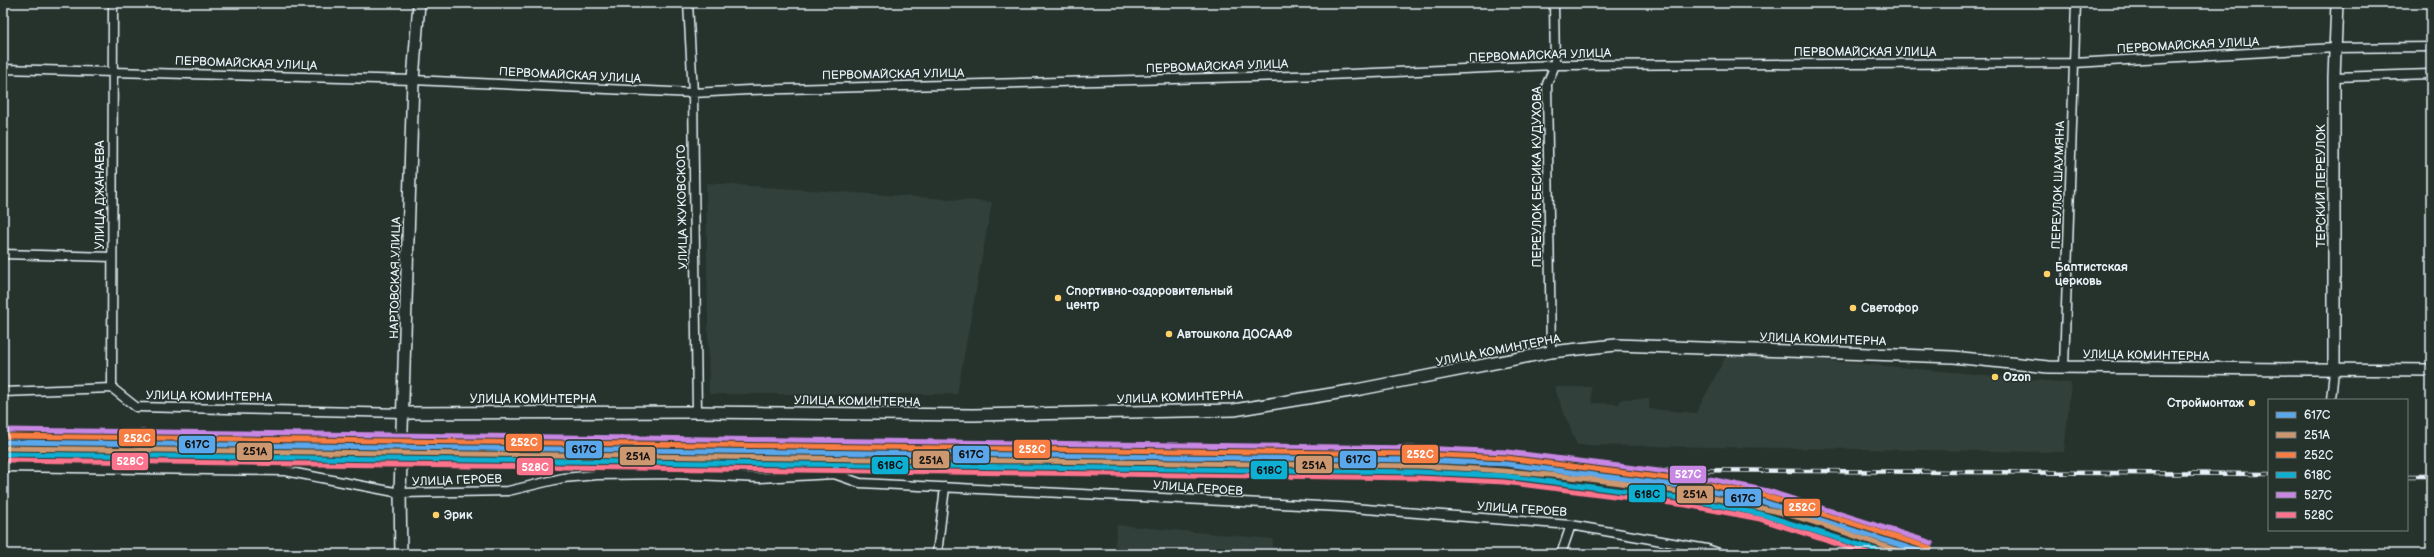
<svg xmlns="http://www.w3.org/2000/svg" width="2434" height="557" font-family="'Balsamiq Sans',sans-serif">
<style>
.built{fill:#333f3a}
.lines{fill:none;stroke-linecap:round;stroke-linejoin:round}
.street-casing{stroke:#e8f1f8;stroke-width:11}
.secondary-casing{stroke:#e8f1f8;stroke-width:14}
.street{stroke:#26332d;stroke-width:8}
.secondary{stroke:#26332d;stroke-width:11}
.rail-casing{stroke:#e8f1f8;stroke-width:4.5}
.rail{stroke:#26332d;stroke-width:3;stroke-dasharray:9;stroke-linecap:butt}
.rail-1-casing{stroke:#26332d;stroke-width:8}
.rail-2-casing{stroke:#26332d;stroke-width:8}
.rail-3-casing{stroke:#26332d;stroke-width:8}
.rail-4-casing{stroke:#26332d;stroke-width:8}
.rail-5-casing{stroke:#26332d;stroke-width:8}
.rail-6-casing{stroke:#26332d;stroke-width:8}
.rail-1{stroke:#5aa8eb;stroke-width:5}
.rail-2{stroke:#cd976f;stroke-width:5}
.rail-3{stroke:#f77d43;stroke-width:5}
.rail-4{stroke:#0dafd3;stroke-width:5}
.rail-5{stroke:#c787e3;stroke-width:5}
.rail-6{stroke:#fc738d;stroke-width:5}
.poi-dot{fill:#ffd166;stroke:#26332d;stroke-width:1.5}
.labels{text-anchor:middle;stroke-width:3;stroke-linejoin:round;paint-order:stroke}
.street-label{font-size:12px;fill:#e8f1f8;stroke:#26332d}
.poi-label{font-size:12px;font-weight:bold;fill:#e8f1f8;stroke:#26332d;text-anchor:start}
.line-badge{stroke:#26332d;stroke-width:1.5}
.badge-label{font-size:11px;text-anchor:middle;font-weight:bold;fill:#fff}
.pale-badge-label{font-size:11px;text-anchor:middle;font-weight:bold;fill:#111}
</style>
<rect width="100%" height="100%" fill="#26332d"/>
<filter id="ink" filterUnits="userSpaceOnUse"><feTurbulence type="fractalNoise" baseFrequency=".025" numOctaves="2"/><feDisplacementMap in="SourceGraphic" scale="8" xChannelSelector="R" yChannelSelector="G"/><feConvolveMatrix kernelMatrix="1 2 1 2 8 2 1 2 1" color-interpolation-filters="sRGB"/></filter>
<g filter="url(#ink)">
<path class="built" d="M 706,183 L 992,202 L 957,394 L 709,394 Z
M 1731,352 L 2071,383 L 2064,452 L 1577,445 L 1554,387 L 1591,387 L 1592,403 L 1619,404 L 1621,399 L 1649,399 L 1649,409 L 1696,413 L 1725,358 Z
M 1117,525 L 1273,539 L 1272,554 L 1114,554 Z"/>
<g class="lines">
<defs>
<path id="street" d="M 688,3 L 693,93 L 697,412
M 3,69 L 413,80 L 693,93 L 748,90 L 1328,75 L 1555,65 L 2074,63 L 2335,48 L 2431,47
M 2334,77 L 2431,74
M 3,254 L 112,257
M 1551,352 L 1547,84 L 1555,65 L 1554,3
M 2064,367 L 2076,3
M 112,388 L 113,3
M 3,392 L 112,388 L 136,407 L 404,413
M 2331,400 L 2334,370
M 3,467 L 285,471 L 400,493 L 508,491 L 563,478 L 597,475 L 674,474 L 760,478 L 834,474 L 860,483 L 1340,507 L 1571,525 L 1707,549 L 1722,554
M 937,554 L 945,487
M 1561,554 L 1571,525"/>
<path id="secondary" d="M 2334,370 L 2334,77 L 2337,3
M 404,413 L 697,412 L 973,415 L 1234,410 L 1356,390 L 1551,352 L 1616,345 L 1953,357 L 2048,367 L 2431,370
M 401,554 L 400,493 L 413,80 L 419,3"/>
</defs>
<use href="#street" class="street-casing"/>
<use href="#secondary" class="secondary-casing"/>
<use href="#street" class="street"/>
<use href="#secondary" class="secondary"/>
<defs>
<path id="rail" d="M 3,431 L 49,436 L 1353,454 L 1420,452 L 1585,467
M 1579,466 L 1672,470 L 2269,474
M 2407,476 L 2431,476"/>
</defs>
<use href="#rail" class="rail-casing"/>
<use href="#rail" class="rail"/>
<defs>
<path id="rail-1" d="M 3,442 L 1419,460 L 1506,464 L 1689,487 L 1764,502 L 1928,554"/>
<path id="rail-2" d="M 3,448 L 1419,466 C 1533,471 1649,482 1761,508 C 1809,518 1861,539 1908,554"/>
<path id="rail-3" d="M 3,436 L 1419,454 L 1507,458 L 1690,481 L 1766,496 L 1930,548"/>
<path id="rail-4" d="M 3,454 L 1419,472 L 1505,476 L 1687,499 L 1761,514 L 1888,554"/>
<path id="rail-5" d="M 3,430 L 1419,448 L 1507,452 L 1691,475 L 1768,491 L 1932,543"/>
<path id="rail-6" d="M 3,460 L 1418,478 L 1504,482 L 1686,505 L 1760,519 L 1868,554"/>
</defs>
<use href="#rail-1" class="rail-1-casing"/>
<use href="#rail-2" class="rail-2-casing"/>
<use href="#rail-3" class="rail-3-casing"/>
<use href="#rail-4" class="rail-4-casing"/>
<use href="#rail-5" class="rail-5-casing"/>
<use href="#rail-6" class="rail-6-casing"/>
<use href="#rail-1" class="rail-1"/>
<use href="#rail-2" class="rail-2"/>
<use href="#rail-3" class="rail-3"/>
<use href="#rail-4" class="rail-4"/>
<use href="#rail-5" class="rail-5"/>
<use href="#rail-6" class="rail-6"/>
</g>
</g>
<g class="poi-dot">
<circle cx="2047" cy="274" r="4"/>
<circle cx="1058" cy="298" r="4"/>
<circle cx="1853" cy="308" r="4"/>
<circle cx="1169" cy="334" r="4"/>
<circle cx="1995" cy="377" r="4"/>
<circle cx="2252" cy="403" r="4"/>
<circle cx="436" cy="515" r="4"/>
</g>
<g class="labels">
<g class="street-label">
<text transform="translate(2188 45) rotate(-3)" y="4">ПЕРВОМАЙСКАЯ УЛИЦА</text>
<text x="1865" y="56">ПЕРВОМАЙСКАЯ УЛИЦА</text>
<text transform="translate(1540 55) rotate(-2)" y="4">ПЕРВОМАЙСКАЯ УЛИЦА</text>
<text transform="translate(246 63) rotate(2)" y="4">ПЕРВОМАЙСКАЯ УЛИЦА</text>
<text transform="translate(1217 66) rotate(-2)" y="4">ПЕРВОМАЙСКАЯ УЛИЦА</text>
<text transform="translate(893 74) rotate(-1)" y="4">ПЕРВОМАЙСКАЯ УЛИЦА</text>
<text transform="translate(570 75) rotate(3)" y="4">ПЕРВОМАЙСКАЯ УЛИЦА</text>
<text transform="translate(1537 177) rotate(-90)" y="4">ПЕРЕУЛОК БЕСИКА КУДУХОВА</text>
<text transform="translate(2058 185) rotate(-88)" y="4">ПЕРЕУЛОК ШАУМЯНА</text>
<text transform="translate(2321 186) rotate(-90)" y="4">ТЕРСКИЙ ПЕРЕУЛОК</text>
<text transform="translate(100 195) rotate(-90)" y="4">УЛИЦА ДЖАНАЕВА</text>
<text transform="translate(682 207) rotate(-91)" y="4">УЛИЦА ЖУКОВСКОГО</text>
<text transform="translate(395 278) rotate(-89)" y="4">НАРТОВСКАЯ УЛИЦА</text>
<text transform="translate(1823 339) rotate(2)" y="4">УЛИЦА КОМИНТЕРНА</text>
<text transform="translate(1498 350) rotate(-11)" y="4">УЛИЦА КОМИНТЕРНА</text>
<text transform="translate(2146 355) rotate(1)" y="4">УЛИЦА КОМИНТЕРНА</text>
<text transform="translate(209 396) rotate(1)" y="4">УЛИЦА КОМИНТЕРНА</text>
<text transform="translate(1180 397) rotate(-2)" y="4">УЛИЦА КОМИНТЕРНА</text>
<text x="533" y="403">УЛИЦА КОМИНТЕРНА</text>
<text transform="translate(857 401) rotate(1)" y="4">УЛИЦА КОМИНТЕРНА</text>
<text transform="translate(457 480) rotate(-2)" y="4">УЛИЦА ГЕРОЕВ</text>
<text transform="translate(1198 488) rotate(4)" y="4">УЛИЦА ГЕРОЕВ</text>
<text transform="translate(1522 509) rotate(4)" y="4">УЛИЦА ГЕРОЕВ</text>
</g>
<g class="poi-label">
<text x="2055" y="271">Баптистская<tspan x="2055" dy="14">церковь</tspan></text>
<text x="1066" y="295">Спортивно-оздоровительный<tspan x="1066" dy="14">центр</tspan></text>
<text x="1861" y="312">Светофор</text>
<text x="1177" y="338">Автошкола ДОСААФ</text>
<text x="2003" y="381">Ozon</text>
<text x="2244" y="407" text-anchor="end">Строймонтаж</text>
<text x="444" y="519">Эрик</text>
</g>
</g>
<g class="line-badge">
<rect x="118" y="428" width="38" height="19" rx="4" fill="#f77d43"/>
<rect x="505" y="433" width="38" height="19" rx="4" fill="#f77d43"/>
<rect x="178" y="435" width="38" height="19" rx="4" fill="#5aa8eb"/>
<rect x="1013" y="439" width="38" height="20" rx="4" fill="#f77d43"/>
<rect x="565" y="440" width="38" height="19" rx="4" fill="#5aa8eb"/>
<rect x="236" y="442" width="37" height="19" rx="4" fill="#cd976f"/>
<rect x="1401" y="444" width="38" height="20" rx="4" fill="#f77d43"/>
<rect x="952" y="445" width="38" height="19" rx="4" fill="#5aa8eb"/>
<rect x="619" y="446" width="37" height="20" rx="4" fill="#cd976f"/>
<rect x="1339" y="450" width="38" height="19" rx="4" fill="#5aa8eb"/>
<rect x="912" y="450" width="38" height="19" rx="4" fill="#cd976f"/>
<rect x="111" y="452" width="38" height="19" rx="4" fill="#fc738d"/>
<rect x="1295" y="455" width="38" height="19" rx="4" fill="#cd976f"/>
<rect x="871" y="456" width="38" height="19" rx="4" fill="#0dafd3"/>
<rect x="516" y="457" width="38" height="19" rx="4" fill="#fc738d"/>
<rect x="1250" y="460" width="38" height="20" rx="4" fill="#0dafd3"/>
<rect x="1669" y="465" width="38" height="19" rx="4" fill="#c787e3"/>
<rect x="1628" y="484" width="38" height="19" rx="4" fill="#0dafd3"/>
<rect x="1676" y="485" width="38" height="19" rx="4" fill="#cd976f"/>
<rect x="1724" y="488" width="38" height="19" rx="4" fill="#5aa8eb"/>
<rect x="1783" y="498" width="38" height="19" rx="4" fill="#f77d43"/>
</g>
<g class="badge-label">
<text x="137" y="442">252С</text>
<text x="524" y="446">252С</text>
<text x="1032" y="453">252С</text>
<text x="1420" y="458">252С</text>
<text x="130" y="465">528С</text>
<text x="535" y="471">528С</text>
<text x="1688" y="478">527С</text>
<text x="1802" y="511">252С</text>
</g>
<g class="pale-badge-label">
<text x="197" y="448">617C</text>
<text x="584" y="453">617C</text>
<text x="255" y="455">251А</text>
<text x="971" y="458">617C</text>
<text x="638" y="460">251А</text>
<text x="1358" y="463">617C</text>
<text x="931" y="464">251А</text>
<text x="1314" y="469">251А</text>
<text x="890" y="469">618С</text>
<text x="1269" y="474">618С</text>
<text x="1647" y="498">618С</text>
<text x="1695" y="498">251А</text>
<text x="1743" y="502">617C</text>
</g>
<rect width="2434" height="557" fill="none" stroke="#26332d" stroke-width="16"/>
<rect x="8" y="8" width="2418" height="541" fill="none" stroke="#e8f1f8" stroke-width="1.5" filter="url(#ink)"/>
<rect x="2268" y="399" width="140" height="132" fill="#26332d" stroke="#747f7e"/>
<rect x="2276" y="412" width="20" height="6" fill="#5aa8eb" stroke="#747f7e"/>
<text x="2304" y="419" font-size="12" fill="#e8f1f8">617C</text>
<rect x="2276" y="432" width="20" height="6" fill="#cd976f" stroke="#747f7e"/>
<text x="2304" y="439" font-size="12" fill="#e8f1f8">251А</text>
<rect x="2276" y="452" width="20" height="6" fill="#f77d43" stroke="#747f7e"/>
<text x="2304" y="459" font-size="12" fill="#e8f1f8">252С</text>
<rect x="2276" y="472" width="20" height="6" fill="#0dafd3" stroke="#747f7e"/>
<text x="2304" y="479" font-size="12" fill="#e8f1f8">618С</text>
<rect x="2276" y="492" width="20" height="6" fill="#c787e3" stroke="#747f7e"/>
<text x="2304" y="499" font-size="12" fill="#e8f1f8">527С</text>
<rect x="2276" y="512" width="20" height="6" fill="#fc738d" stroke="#747f7e"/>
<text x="2304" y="519" font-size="12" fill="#e8f1f8">528С</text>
</svg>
